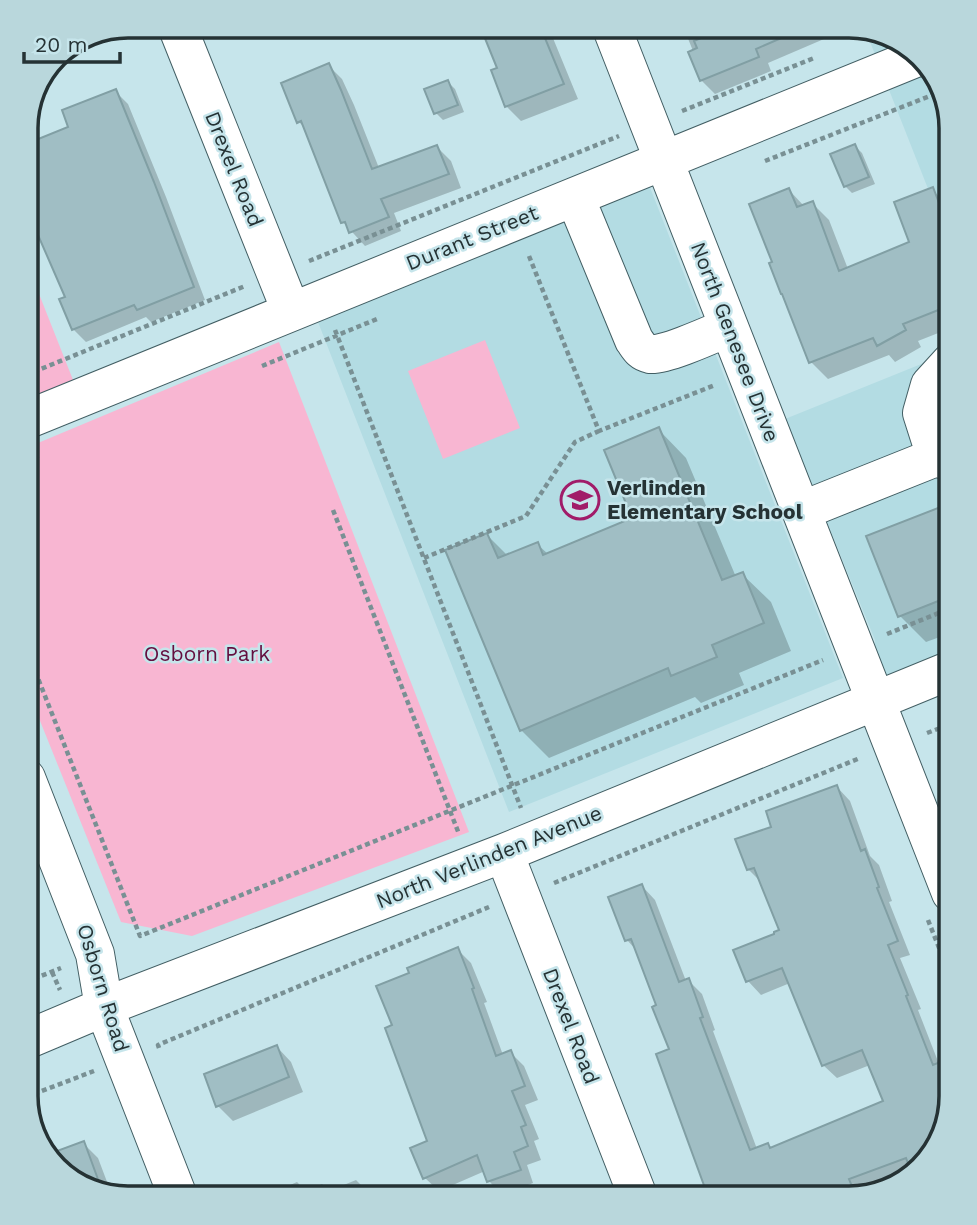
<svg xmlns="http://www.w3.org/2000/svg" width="977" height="1225" font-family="'Work Sans',sans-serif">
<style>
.built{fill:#b3dce3}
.green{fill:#f8b6d2}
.shadow{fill:#0003}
.building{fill:#a0bec4;stroke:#819fa4;stroke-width:2}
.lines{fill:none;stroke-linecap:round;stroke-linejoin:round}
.minor-casing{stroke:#425e63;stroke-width:40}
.path{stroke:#799094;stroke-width:4.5;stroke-dasharray:5 3.5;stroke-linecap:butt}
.minor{stroke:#fff;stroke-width:38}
.labels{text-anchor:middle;stroke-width:5;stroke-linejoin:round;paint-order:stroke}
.street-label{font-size:21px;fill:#253234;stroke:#c6e5eb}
.poi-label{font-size:21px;font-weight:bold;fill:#253234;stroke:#c6e5eb;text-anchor:start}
.park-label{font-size:21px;fill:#630e3f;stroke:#c6e5eb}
.rim{fill:none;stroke:#253234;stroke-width:3.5}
</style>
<rect width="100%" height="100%" fill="#c6e5eb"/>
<path class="built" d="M 865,29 L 899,40 L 933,71 L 951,128 L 951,247 Z
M 649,185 L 843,678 L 509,812 L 318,322 Z
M 951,352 L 951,670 L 876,700 L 875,640 L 785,419 Z"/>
<path class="green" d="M 26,261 L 75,385 L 26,404 Z
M 485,340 L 520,428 L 443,459 L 408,371 Z
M 279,342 L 469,832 L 192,936 L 121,922 L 26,686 L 26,448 Z"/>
<path class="shadow" d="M 482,26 L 548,26 L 578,99 L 521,121 L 506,106 L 500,69 Z
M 683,26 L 819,26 L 824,39 L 768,63 L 771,71 L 715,94 L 701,80 L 693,51 Z
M 328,65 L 342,79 L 354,105 L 379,168 L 437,147 L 451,161 L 461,188 L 394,213 L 401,231 L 365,246 L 343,222 L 307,130 L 299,122 Z
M 448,82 L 455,89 L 464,112 L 443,120 L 436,113 Z
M 115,91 L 128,104 L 166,197 L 205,300 L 151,322 L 146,317 L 86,342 L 73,329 L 67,297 L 70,128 Z
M 855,146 L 862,153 L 875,184 L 852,193 L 845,186 Z
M 789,190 L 804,206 L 812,203 L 829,220 L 848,269 L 911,243 L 932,190 L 949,206 L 951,211 L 951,328 L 918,341 L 921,347 L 895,362 L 889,355 L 828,379 L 811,362 Z
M 658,429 L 686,458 L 736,577 L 742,574 L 771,602 L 791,651 L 739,673 L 744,685 L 701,703 L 695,697 L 549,758 L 521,730 L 487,535 L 508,556 L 537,544 L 548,554 L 634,519 Z
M 951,504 L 951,633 L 926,642 L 900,616 Z
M 837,787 L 850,801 L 870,856 L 879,865 L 892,901 L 889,902 L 910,955 L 900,958 L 921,1009 L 918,1010 L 939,1064 L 944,1062 L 951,1069 L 951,1097 L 940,1142 L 906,1181 L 904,1177 L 849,1199 L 710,1199 L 671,1050 L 658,1005 L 637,951 L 627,940 L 611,898 L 642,886 L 655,900 L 686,981 L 688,980 L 702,994 L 715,1030 L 713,1031 L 757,1149 L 768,1145 L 772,1149 L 885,1102 L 870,1065 L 837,1078 L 823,1065 L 790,983 L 761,995 L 748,981 L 781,931 L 762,883 L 748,869 L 774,828 Z
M 458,950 L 471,963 L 487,1002 L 484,1003 L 503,1055 L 510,1052 L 524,1066 L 538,1100 L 525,1105 L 539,1139 L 534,1141 L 541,1160 L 527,1165 L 533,1183 L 502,1195 L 489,1181 L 485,1171 L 439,1191 L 425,1178 L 429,1142 L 394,1026 L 412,974 Z
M 277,1047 L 291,1062 L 303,1092 L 233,1121 L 218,1106 Z
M 83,1143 L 98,1158 L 112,1195 L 83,1188 L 47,1157 Z
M 356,1180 L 371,1195 L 373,1199 L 277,1199 L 274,1192 L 297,1182 L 306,1191 L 322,1184 L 329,1191 Z"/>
<path class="building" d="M 480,26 L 540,26 L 564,84 L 505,107 L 491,70 L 497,68 Z
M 728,26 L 809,26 L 756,49 L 759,57 L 700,81 L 688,52 L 697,48 L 694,41 Z
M 329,63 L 341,90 L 372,169 L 437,145 L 449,174 L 381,199 L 389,217 L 349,233 L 345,222 L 341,223 L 301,121 L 297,123 L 281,83 Z
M 448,80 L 458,105 L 434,114 L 424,89 Z
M 116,89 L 154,182 L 194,287 L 137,310 L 134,305 L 72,330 L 59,299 L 65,297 L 38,235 L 35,236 L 26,215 L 26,144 L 68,127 L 62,110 Z
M 855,144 L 869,177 L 844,187 L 830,154 Z
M 933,187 L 951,235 L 951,305 L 903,324 L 906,330 L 877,346 L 873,338 L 809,363 L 782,294 L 781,294 L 769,263 L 772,262 L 749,204 L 789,188 L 797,207 L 813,201 L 839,271 L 909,242 L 894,202 Z
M 659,427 L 722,580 L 743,572 L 764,623 L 712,645 L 717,657 L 671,676 L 668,668 L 520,731 L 445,550 L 487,533 L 498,558 L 538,542 L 543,555 L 632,518 L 604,450 Z
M 951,503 L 951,596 L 898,617 L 866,536 Z
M 837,785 L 861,851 L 865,849 L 879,887 L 877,888 L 898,941 L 888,945 L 908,995 L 906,996 L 933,1065 L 945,1060 L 951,1074 L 951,1097 L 940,1142 L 912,1174 L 906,1158 L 849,1179 L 853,1189 L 829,1199 L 709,1199 L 656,1054 L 669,1049 L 652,1007 L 656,1005 L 631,939 L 625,941 L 608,897 L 642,884 L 679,982 L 689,978 L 703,1017 L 700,1018 L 750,1150 L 768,1143 L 770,1148 L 883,1101 L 862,1050 L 822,1066 L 782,968 L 746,982 L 733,950 L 774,934 L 774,932 L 779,930 L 754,868 L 747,870 L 735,839 L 771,827 L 766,811 Z
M 458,947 L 474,988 L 472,989 L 496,1056 L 511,1050 L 525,1086 L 512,1091 L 526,1125 L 521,1127 L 528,1146 L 514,1152 L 521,1170 L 487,1182 L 477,1155 L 423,1179 L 410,1148 L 427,1141 L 385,1028 L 392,1025 L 376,986 L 409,973 L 407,968 Z
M 277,1045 L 289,1077 L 216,1107 L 204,1074 Z
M 84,1141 L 103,1193 L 83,1188 L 46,1155 Z"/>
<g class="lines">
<defs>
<path id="minor" d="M 177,26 L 291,311
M 611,26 L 951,893
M 575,197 L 634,340 C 639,347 641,352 650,354 C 662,357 715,333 729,327
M 26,420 L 918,57
M 936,457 L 922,413 L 930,385 L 951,362
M 801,511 L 936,457 L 951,462
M 26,778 L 95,954 L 104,1007 L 179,1199
M 504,853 L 639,1199
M 26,1040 L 104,1007 L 504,853 L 951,670"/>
</defs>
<use href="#minor" class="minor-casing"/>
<path class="path" d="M 682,111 L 814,58
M 765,161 L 940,92
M 529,256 L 599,431 L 715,385
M 309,261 L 619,136
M 335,330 L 521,808
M 262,366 L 377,319
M 26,375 L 245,286
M 26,461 L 40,455
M 333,510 L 459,834
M 424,558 L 526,516 L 575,442 L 599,431
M 887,634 L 951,608
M 26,648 L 140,936 L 823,660
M 927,733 L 951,724
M 554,883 L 860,758
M 928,920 L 951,978
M 52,972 L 60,990
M 26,982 L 61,968
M 159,1048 L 158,1045 L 489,907
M 26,1097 L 94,1071"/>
<use href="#minor" class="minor"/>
</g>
<defs>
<symbol id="school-ring" viewBox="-11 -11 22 22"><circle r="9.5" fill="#c6e5eb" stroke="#a11c69" stroke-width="1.5"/><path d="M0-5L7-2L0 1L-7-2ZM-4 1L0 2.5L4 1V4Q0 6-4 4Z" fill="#a11c69"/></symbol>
</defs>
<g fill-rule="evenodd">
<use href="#school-ring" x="558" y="478" width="44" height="44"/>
</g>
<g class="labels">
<g class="street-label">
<text transform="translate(234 169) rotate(68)" y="7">Drexel Road</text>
<text transform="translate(472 238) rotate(-22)" y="7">Durant Street</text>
<text transform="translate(735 342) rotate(69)" y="7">North Genesee Drive</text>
<text transform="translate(489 857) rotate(-22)" y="7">North Verlinden Avenue</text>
<text transform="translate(103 988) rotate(73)" y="7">Osborn Road</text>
<text transform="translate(571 1026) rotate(69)" y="7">Drexel Road</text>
</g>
<g class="poi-label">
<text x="607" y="495">Verlinden<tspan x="607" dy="24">Elementary School</tspan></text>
</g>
<g class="park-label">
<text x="207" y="661">Osborn Park</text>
</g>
</g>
<path d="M0 0H977V1225H0ZM128 38H849A90 90 0 0 1 939 128V1096A90 90 0 0 1 849 1186H128A90 90 0 0 1 38 1096V128A90 90 0 0 1 128 38Z" fill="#b9d7dc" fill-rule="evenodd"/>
<path class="rim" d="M128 38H849A90 90 0 0 1 939 128V1096A90 90 0 0 1 849 1186H128A90 90 0 0 1 38 1096V128A90 90 0 0 1 128 38Z"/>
<path d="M24 52v10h96v-10" fill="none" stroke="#253234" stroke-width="3.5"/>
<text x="35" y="52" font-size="21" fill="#253234" stroke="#c6e5eb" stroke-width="5" paint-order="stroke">20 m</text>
</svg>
